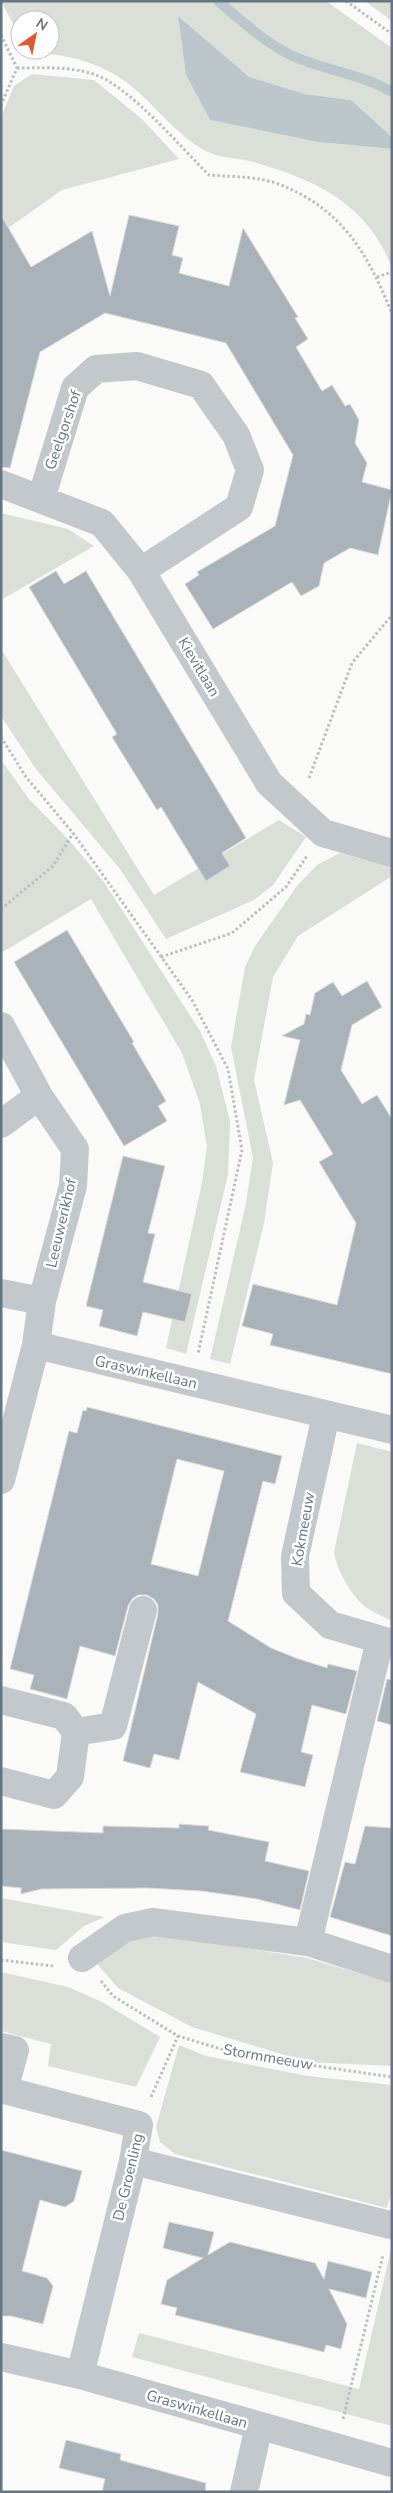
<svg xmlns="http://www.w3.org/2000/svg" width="393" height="2493" font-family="'Nunito Sans',sans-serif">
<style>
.green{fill:#dadfd7}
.water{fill:#bbc7cb}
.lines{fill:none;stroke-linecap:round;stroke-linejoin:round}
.stream{stroke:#bbc7cb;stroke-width:10}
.building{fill:#aab3b9;stroke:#dcdcda;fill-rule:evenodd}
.path{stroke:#bbbfc2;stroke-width:3;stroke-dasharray:2.5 2.5;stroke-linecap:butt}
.minor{stroke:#c3c8cc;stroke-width:28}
.labels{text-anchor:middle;stroke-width:5;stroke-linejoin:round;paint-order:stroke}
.street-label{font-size:15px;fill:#657683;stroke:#fff}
</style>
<rect width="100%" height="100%" fill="#fafaf8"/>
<path class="green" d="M 1,1 L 326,1 L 392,48 L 392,137 L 351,100 L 305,94 L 248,77 L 178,16 L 186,75 L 210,120 L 318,142 L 392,149 L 392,268 C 367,202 314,179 250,161 C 237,158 218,158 206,151 C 178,136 159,110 135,89 C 106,64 71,55 34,52 L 31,50 L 50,50 L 50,20 L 20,20 L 20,37 Z
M 365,1 L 392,1 L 392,21 Z
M 32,74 L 94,80 L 142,119 L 179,159 L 62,190 L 1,233 L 1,117 L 14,86 Z
M 1,513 L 68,529 L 94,546 L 1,600 Z
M 1,649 L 154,895 L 279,820 L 306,837 L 273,885 L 254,900 L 166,939 L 120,869 L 36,769 L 1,716 Z
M 1,760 L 29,799 L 70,841 L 104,882 L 200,1031 L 216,1066 L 230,1121 L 228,1174 L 186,1354 L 166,1348 L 202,1183 L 207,1147 L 200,1104 L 182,1053 L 91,899 L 1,953 Z
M 340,853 L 392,867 L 392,876 L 298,936 L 273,977 L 254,1080 L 273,1163 L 264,1223 L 230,1364 L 210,1359 L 245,1208 L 253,1158 L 231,1047 L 245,967 L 255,946 L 297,886 L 317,865 Z
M 357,1443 L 392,1452 L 392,1621 C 384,1617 375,1613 367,1608 C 352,1597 337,1571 334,1552 Z
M 1,1898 L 105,1917 L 84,1926 L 56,1950 L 1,1942 Z
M 159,1934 L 307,1958 L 392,1983 L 392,2066 L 308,2062 L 192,2027 L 118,1988 L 91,1957 L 130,1937 Z
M 1,1972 L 68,1987 L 102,2002 L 160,2037 L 136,2087 L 48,2066 L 51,2044 L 1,2031 Z
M 179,2045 L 206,2056 L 308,2076 L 392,2085 L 392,2191 L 387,2208 L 175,2154 L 160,2142 L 156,2127 Z
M 392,2245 L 392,2426 L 132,2357 L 139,2333 L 359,2389 Z"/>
<path class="water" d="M 178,16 L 249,77 L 305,94 L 351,100 L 392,137 L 392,149 L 318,142 L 210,120 L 186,75 Z"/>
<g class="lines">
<path class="stream" d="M 218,1 C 242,21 266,44 295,57 C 327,71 362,74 392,92"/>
</g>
<path class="building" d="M 1,215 L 31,267 L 92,231 L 110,296 L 129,215 L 179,226 L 172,255 L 183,258 L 179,273 L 229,286 L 243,228 L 298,317 L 295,318 L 308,339 L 296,347 L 322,391 L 332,385 L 345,406 L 350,404 L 359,420 L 355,443 L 367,463 L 362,482 L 392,490 L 378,555 L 350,548 L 324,563 L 319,586 L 301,596 L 292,582 L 213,629 L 185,584 L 199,575 L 197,572 L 275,526 L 293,455 L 226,343 L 105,313 L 40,352 L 10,468 L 1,467 Z
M 56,571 L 64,584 L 86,571 L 246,838 L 222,853 L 230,866 L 206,881 L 161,807 L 157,810 L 112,737 L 117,734 L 29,587 Z
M 67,930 L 134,1042 L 132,1043 L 166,1101 L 158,1106 L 167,1121 L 124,1146 L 14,962 Z
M 367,981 L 382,1007 L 352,1025 L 341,1070 L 362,1104 L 377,1095 L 392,1119 L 392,1374 L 270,1345 L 273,1334 L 242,1326 L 253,1284 L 337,1305 L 356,1223 L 319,1162 L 333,1154 L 300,1100 L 284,1105 L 300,1040 L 282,1036 L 304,1024 L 306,1014 L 310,1015 L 315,993 L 333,982 L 342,996 Z
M 123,1156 L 165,1166 L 148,1233 L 155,1234 L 143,1282 L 192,1294 L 185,1322 L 143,1312 L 137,1336 L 99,1326 L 103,1310 L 86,1306 Z
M 87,1407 L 282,1456 L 275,1484 L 263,1481 L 228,1621 L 271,1648 L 296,1658 L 327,1668 L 328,1664 L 357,1671 L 346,1714 L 312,1705 L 301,1752 L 313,1755 L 305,1787 L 240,1772 L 256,1714 L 198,1682 L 179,1760 L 154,1754 L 150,1768 L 123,1761 L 158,1614 L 158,1605 L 154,1599 L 147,1595 L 138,1595 L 132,1599 L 128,1606 L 115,1656 L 80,1646 L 67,1699 L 30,1689 L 34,1675 L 10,1669 L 69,1431 L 77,1433 L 83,1410 L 86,1411 ZM 177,1459 L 224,1471 L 198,1576 L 151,1564 Z
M 387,1679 L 392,1680 L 392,1725 L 377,1721 Z
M 179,1824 L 209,1826 L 208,1830 L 269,1842 L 265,1861 L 309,1871 L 300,1910 L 257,1899 L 202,1891 L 148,1888 L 41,1889 L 21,1894 L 21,1888 L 1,1886 L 1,1829 L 103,1833 L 103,1826 L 179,1828 Z
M 365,1826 L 392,1828 L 392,1936 L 330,1917 L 345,1862 L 355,1864 Z
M 1,2150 L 82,2171 L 74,2201 L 65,2207 L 40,2200 L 22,2271 L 47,2278 L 53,2286 L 43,2324 L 11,2316 L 1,2316 Z
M 169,2222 L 214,2232 L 208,2255 L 230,2242 L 315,2263 L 324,2279 L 328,2261 L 372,2272 L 366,2298 L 329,2289 L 347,2324 L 341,2349 L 326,2345 L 324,2352 L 175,2315 L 177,2308 L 161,2304 L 167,2280 L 203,2258 L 163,2248 Z
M 66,2440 L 121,2454 L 120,2460 L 206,2483 L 205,2492 L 102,2492 L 105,2479 L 59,2468 Z"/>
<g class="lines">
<path class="path" d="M 346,1 L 392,34
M 1,35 L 17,68 L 1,105
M 17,68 C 43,68 68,66 93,74 C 129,85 181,148 209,175 C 232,177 259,176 281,185 C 343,210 368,254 392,314
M 377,277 L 392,272
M 1,737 L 26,777 L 73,833 L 192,1000 L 228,1069 L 242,1150 L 198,1354
M 309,778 L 352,663 L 392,615
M 1,909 L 53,866 L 73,833
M 161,957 L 232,933 L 286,887 L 307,856
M 1,1960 L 53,1966
M 101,1981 L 113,1996 L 178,2036 L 241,2055 L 392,2077
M 151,2097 L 178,2036
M 343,2419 L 383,2255"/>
<path class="minor" d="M 1,484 L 102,523 L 141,571 L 269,783 L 323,833 L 392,853
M 41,499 L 75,388 L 96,369 L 137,366 L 201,385 L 236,435 L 250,470 L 239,507 L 141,571
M 1,1026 L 39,1096 L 75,1149 L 73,1186 L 42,1301 L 36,1345
M 1,1124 L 39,1096
M 1,1293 L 42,1301
M 326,1415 L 295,1556 L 296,1593 L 330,1625 L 392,1643
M 1,1480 L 36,1345 L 392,1430
M 1,1700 L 64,1716 L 76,1732 L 70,1777 L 54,1795 L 1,1781
M 76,1732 L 113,1726 L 143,1610
M 308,1942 L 380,1640
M 82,1958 L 125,1928 L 153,1922 L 308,1942 L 392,1969
M 1,2047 L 15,2050 L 4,2090 L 139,2125 L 133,2161 L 80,2375
M 133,2161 L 390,2225
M 1,2357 L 80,2375 L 392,2463
M 244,2492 L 259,2426"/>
</g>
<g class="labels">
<g class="street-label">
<text transform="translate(63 430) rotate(-71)" y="5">Geelgorshof</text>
<text transform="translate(199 667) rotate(59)" y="5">Kievitlaan</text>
<text transform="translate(61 1223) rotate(-77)" y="5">Leeuwerikhof</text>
<text transform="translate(146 1372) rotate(13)" y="5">Graswinkellaan</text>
<text transform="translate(303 1529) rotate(-80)" y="5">Kokmeeuw</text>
<text transform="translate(268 2057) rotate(10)" y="5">Stormmeeuw</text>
<text transform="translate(128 2177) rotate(-77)" y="5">De Groenling</text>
<text transform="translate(197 2409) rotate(16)" y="5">Graswinkellaan</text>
</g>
</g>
<rect width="393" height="2493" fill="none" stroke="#657683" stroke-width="5"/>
<g transform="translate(35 35) rotate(33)"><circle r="24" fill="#ffffff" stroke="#c1c8cd"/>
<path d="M0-4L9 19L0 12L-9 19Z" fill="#e4572e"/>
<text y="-8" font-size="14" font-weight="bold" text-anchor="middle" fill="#657683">N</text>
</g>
</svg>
